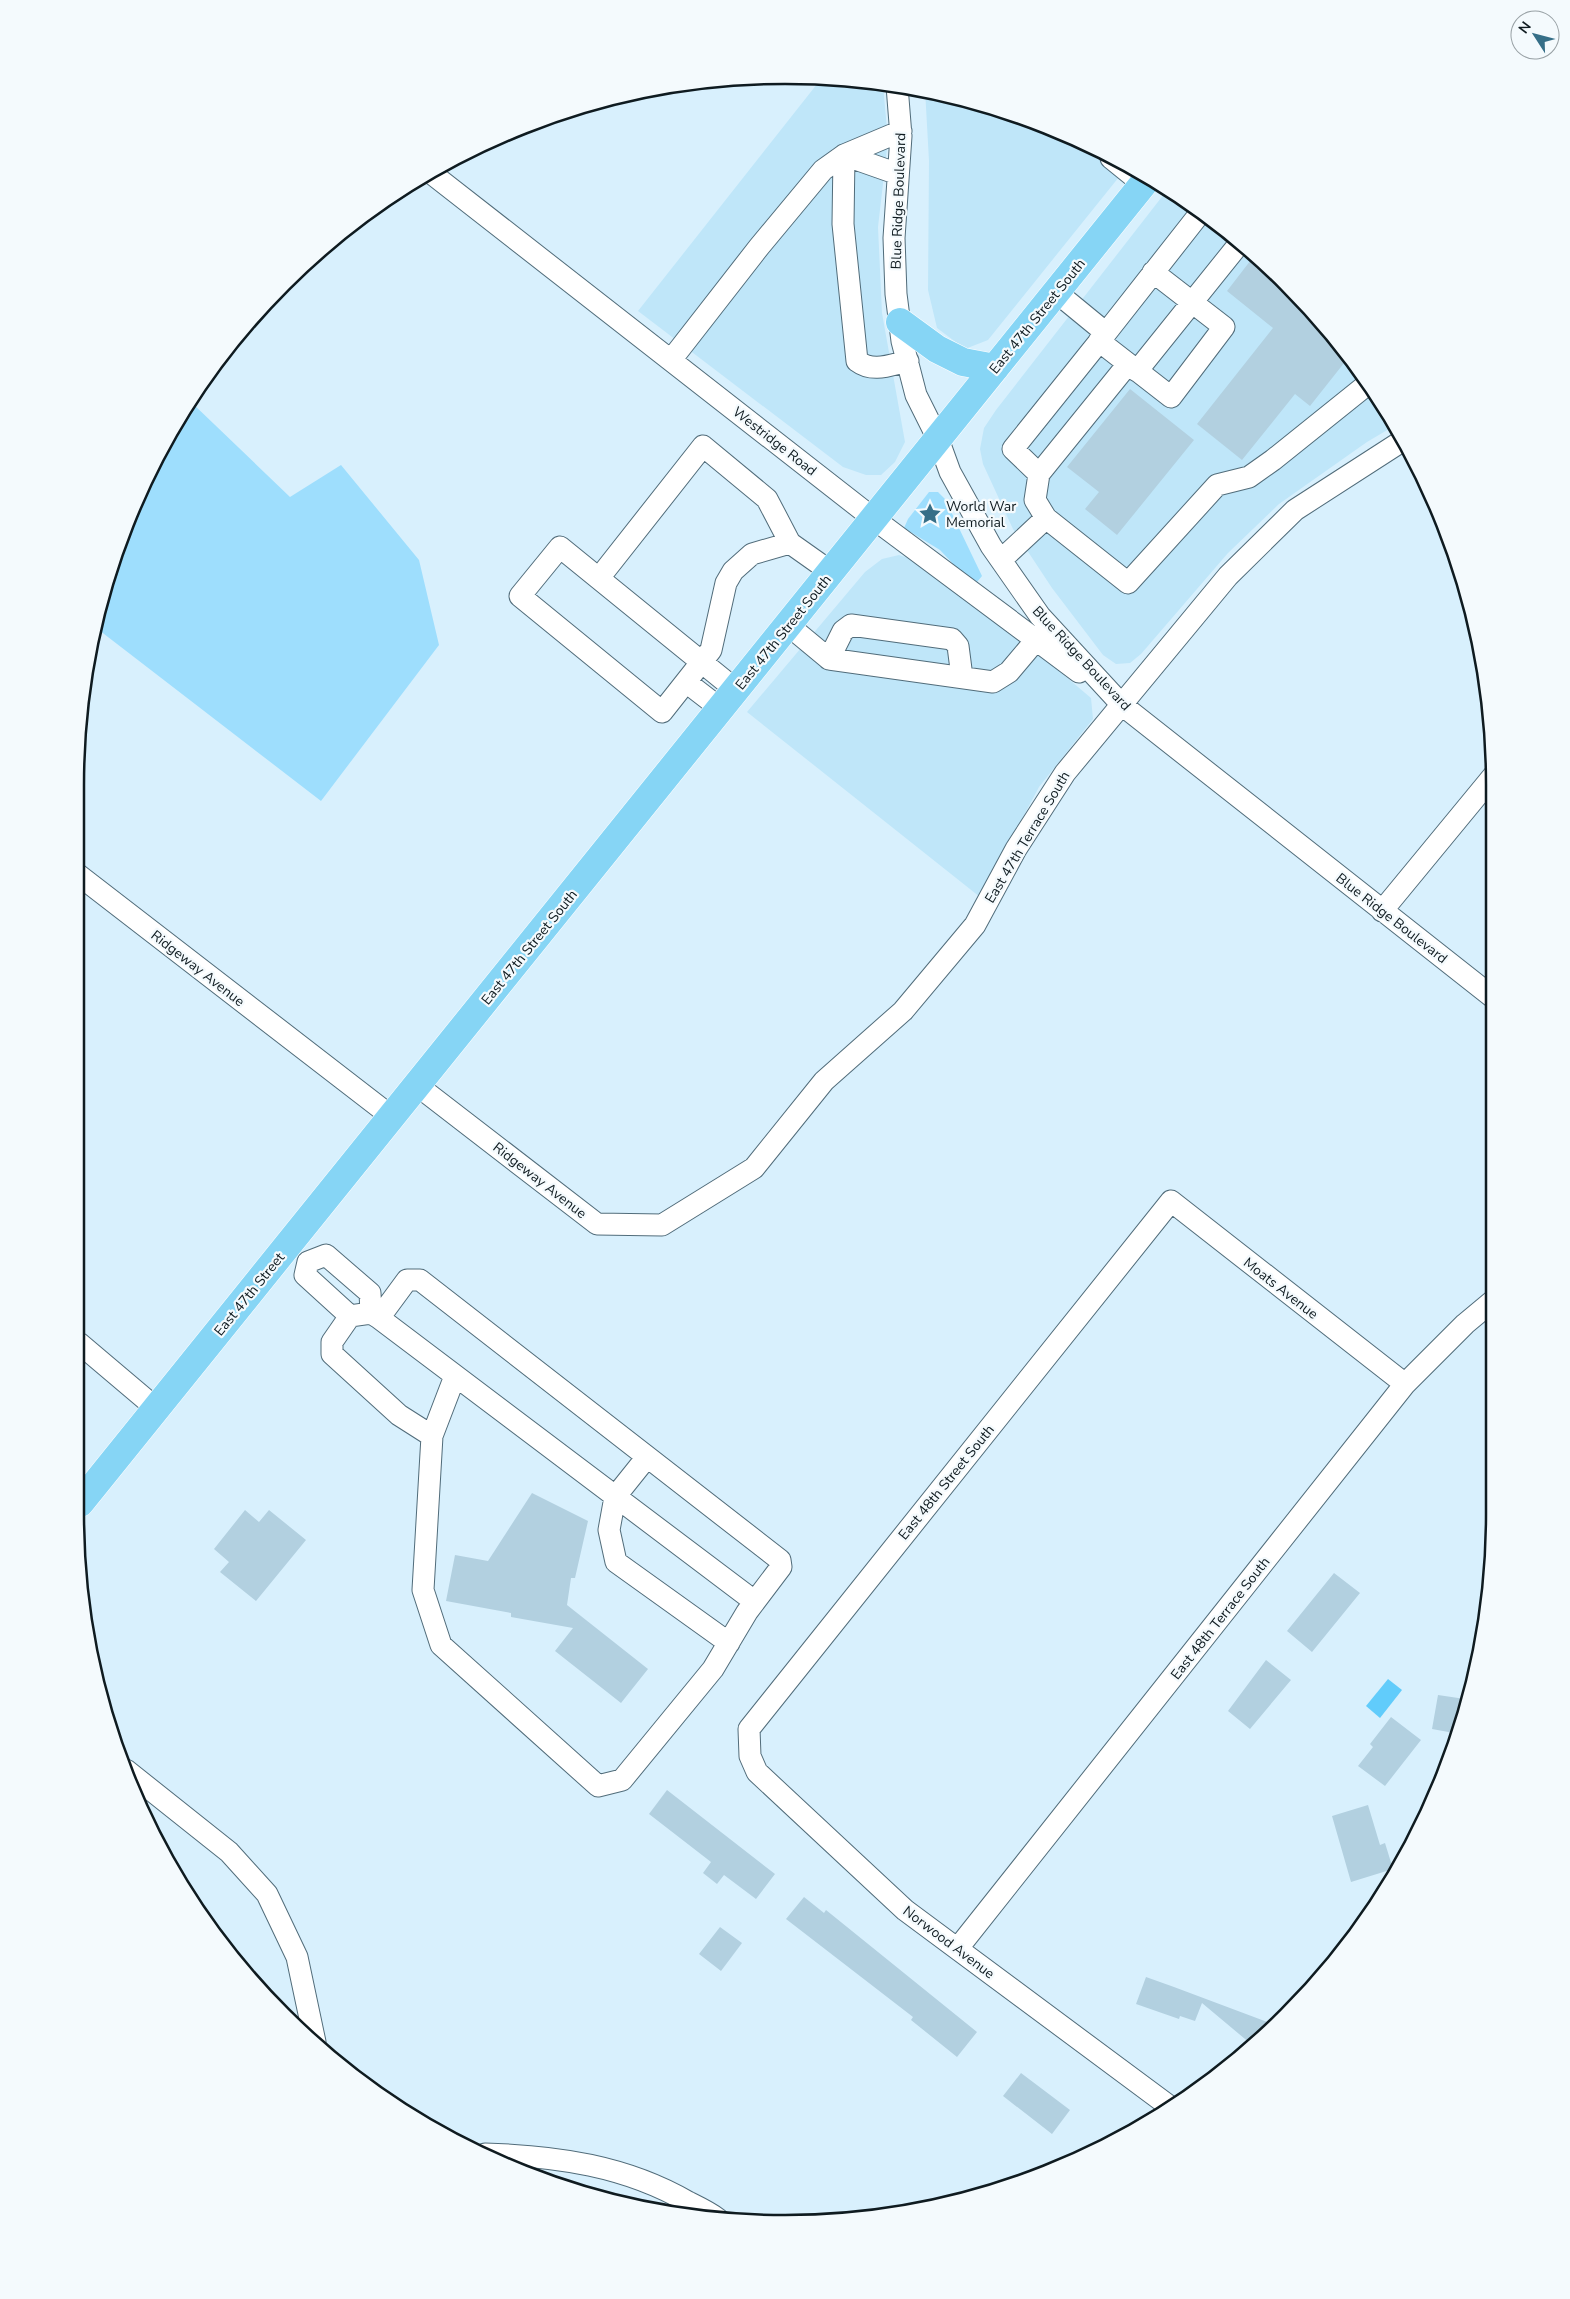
<svg xmlns="http://www.w3.org/2000/svg" width="1570" height="2299" font-family="'Nunito Sans',sans-serif">
<style>
.built{fill:#bfe6f9}
.green{fill:#9edefd}
.water{fill:#61ccfb}
.building{fill:#b2d0e0}
.lines{fill:none;stroke-linecap:round;stroke-linejoin:round}
.minor-casing{stroke:#516c7a;stroke-width:23}
.major-casing{stroke:#fff;stroke-width:29}
.minor{stroke:#fff;stroke-width:21}
.major{stroke:#86d5f5;stroke-width:28}
.labels{text-anchor:middle;stroke-width:4.5;stroke-linejoin:round;paint-order:stroke}
.street-label{font-size:14px;fill:#0f1b20;stroke:#f4fafd}
.poi-label{font-size:14px;fill:#0f1b20;stroke:#f4fafd;text-anchor:start}
.rim{fill:none;stroke:#0f1b20;stroke-width:2.5}
</style>
<rect width="100%" height="100%" fill="#d8f0fd"/>
<path class="built" d="M 821,79 L 883,85 L 888,140 L 878,227 L 882,313 L 905,442 L 895,462 L 881,475 L 866,475 L 843,467 L 638,311 Z
M 925,89 L 1056,129 L 1127,167 L 988,340 L 965,349 L 937,328 L 928,290 L 929,161 Z
M 1168,189 L 1179,195 L 1287,283 L 1375,390 L 1394,426 L 1367,442 L 1279,504 L 1228,553 L 1141,654 L 1130,663 L 1116,664 L 1103,655 L 1052,588 L 1013,529 L 983,464 L 980,449 L 984,428 L 996,410 Z
M 899,555 L 914,560 L 1012,631 L 1091,698 L 1093,719 L 1039,787 L 980,897 L 747,712 L 865,572 L 882,559 Z"/>
<path class="green" d="M 191,402 L 290,497 L 341,465 L 419,560 L 439,645 L 321,801 L 95,627 L 148,471 Z
M 929,492 L 938,492 L 945,499 L 982,576 L 977,582 L 957,568 L 940,550 L 904,528 L 908,519 Z"/>
<path class="water" d="M 1388,1679 L 1402,1690 L 1380,1718 L 1366,1706 Z"/>
<path class="building" d="M 1254,256 L 1287,283 L 1348,358 L 1310,406 L 1295,394 L 1242,460 L 1197,424 L 1273,328 L 1227,291 Z
M 1130,389 L 1194,440 L 1117,535 L 1085,509 L 1099,492 L 1067,467 Z
M 532,1493 L 588,1521 L 575,1578 L 571,1578 L 567,1605 L 648,1669 L 621,1703 L 555,1651 L 573,1628 L 511,1617 L 511,1613 L 446,1601 L 455,1555 L 488,1561 Z
M 245,1510 L 259,1522 L 269,1510 L 306,1540 L 256,1601 L 220,1572 L 229,1562 L 214,1549 Z
M 1334,1573 L 1360,1593 L 1312,1652 L 1287,1631 Z
M 1266,1660 L 1291,1680 L 1250,1729 L 1228,1711 Z
M 1438,1695 L 1465,1699 L 1454,1733 L 1432,1729 Z
M 1391,1717 L 1421,1740 L 1385,1786 L 1358,1766 L 1373,1747 L 1370,1744 Z
M 667,1790 L 775,1874 L 756,1899 L 724,1875 L 717,1884 L 703,1873 L 711,1862 L 649,1814 Z
M 1368,1805 L 1380,1845 L 1385,1843 L 1393,1869 L 1351,1882 L 1332,1816 Z
M 804,1897 L 824,1913 L 826,1910 L 977,2032 L 957,2057 L 911,2020 L 913,2017 L 786,1919 Z
M 720,1927 L 742,1943 L 721,1971 L 699,1954 Z
M 1146,1977 L 1174,1987 L 1275,2025 L 1251,2044 L 1202,2003 L 1195,2021 L 1180,2016 L 1179,2019 L 1136,2004 Z
M 1021,2073 L 1070,2110 L 1052,2134 L 1003,2096 Z"/>
<g class="lines">
<defs>
<path id="minor" d="M 897,86 L 901,136 L 894,238 L 896,294 L 902,341 L 916,395 L 938,439 L 950,472 L 991,546 L 1040,616 L 1122,705 L 1495,999
M 844,155 L 843,224 L 857,361 C 873,373 890,365 908,361
M 844,155 L 898,174
M 1111,158 L 1143,184
M 431,173 L 874,519 L 1079,672
M 1056,292 L 1106,333 L 1201,212
M 1099,341 L 1171,397 L 1224,327 L 1153,272
M 671,360 L 759,247 L 823,170 L 844,155 L 901,131
M 1137,371 L 1239,244
M 1039,474 L 1128,364
M 1046,518 L 1035,500 L 1039,474 L 1013,449 L 1106,333
M 1001,560 L 1046,518 L 1128,583 L 1217,485 L 1249,477 L 1273,460 L 1369,383
M 599,578 L 703,446 L 767,499 L 790,543
M 788,625 L 829,659 L 993,682 L 1009,672 L 1036,640
M 829,659 L 843,631 L 851,625 L 952,639 L 958,646 L 962,677
M 686,682 L 721,709
M 736,690 L 560,547 L 520,596 L 662,712 L 711,650 L 726,583 L 733,571 L 752,554 L 790,543 L 831,572
M 76,873 L 392,1117
M 1382,911 L 1494,775
M 418,1086 L 597,1224 L 662,1225 L 754,1168 L 824,1081 L 903,1011 L 975,925 L 1016,849 L 1065,773 L 1228,576 L 1295,510 L 1402,441
M 308,1262 L 305,1275 L 350,1316 L 371,1313 L 379,1318 L 754,1601
M 308,1262 L 326,1255 L 370,1293 L 371,1313
M 350,1316 L 332,1342 L 332,1354 L 399,1415 L 432,1436
M 379,1318 L 407,1280 L 420,1280 L 780,1560 L 781,1567 L 747,1612 L 713,1669 L 622,1780 L 598,1786 L 441,1645 L 423,1590 L 432,1436 L 455,1376
M 79,1343 L 157,1409
M 647,1457 L 615,1497 L 609,1530 L 616,1562 L 729,1643
M 126,1770 L 229,1852 L 267,1894 L 297,1957 L 315,2042
M 958,1948 L 1405,1384 L 1465,1324 L 1495,1299
M 1169,2106 L 905,1910 L 757,1772 L 750,1756 L 749,1729 L 1171,1201 L 1405,1384
M 485,2154 C 557,2156 626,2166 688,2202 C 698,2207 709,2212 718,2219"/>
<path id="major" d="M 900,322 L 937,349 L 963,362 L 995,368
M 80,1503 L 1148,178"/>
</defs>
<use href="#minor" class="minor-casing"/>
<use href="#major" class="major-casing"/>
<use href="#minor" class="minor"/>
<use href="#major" class="major"/>
</g>
<defs>
<symbol id="sight-bare" viewBox="-9 -9 18 18"><path d="M0-6L1.8-2.2L6-1.7L2.9 1.2L3.7 5.4L0 3.3L-3.7 5.4L-2.9 1.2L-6-1.7L-1.8-2.2Z" fill="#366f88" stroke="#f4fafd" stroke-width="2.5" paint-order="stroke"/></symbol>
</defs>
<g fill-rule="evenodd">
<use href="#sight-bare" x="914" y="498" width="32" height="32"/>
</g>
<g class="labels">
<g class="street-label">
<text transform="translate(898 201) rotate(-88)" y="5">Blue Ridge Boulevard</text>
<text transform="translate(1037 316) rotate(-51)" y="5">East 47th Street South</text>
<text transform="translate(775 441) rotate(38)" y="5">Westridge Road</text>
<text transform="translate(783 632) rotate(-51)" y="5">East 47th Street South</text>
<text transform="translate(1082 658) rotate(47)" y="5">Blue Ridge Boulevard</text>
<text transform="translate(1027 837) rotate(-59)" y="5">East 47th Terrace South</text>
<text transform="translate(1392 918) rotate(38)" y="5">Blue Ridge Boulevard</text>
<text transform="translate(529 947) rotate(-51)" y="5">East 47th Street South</text>
<text transform="translate(198 968) rotate(38)" y="5">Ridgeway Avenue</text>
<text transform="translate(540 1180) rotate(38)" y="5">Ridgeway Avenue</text>
<text transform="translate(1281 1288) rotate(38)" y="5">Moats Avenue</text>
<text transform="translate(249 1294) rotate(-51)" y="5">East 47th Street</text>
<text transform="translate(946 1482) rotate(-51)" y="5">East 48th Street South</text>
<text transform="translate(1220 1618) rotate(-52)" y="5">East 48th Terrace South</text>
<text transform="translate(949 1942) rotate(37)" y="5">Norwood Avenue</text>
</g>
<g class="poi-label">
<text x="946" y="511">World War<tspan x="946" dy="16">Memorial</tspan></text>
</g>
</g>
<path d="M0 0H1570V2299H0ZM785 84H785A701 701 0 0 1 1486 785V1514A701 701 0 0 1 785 2215H785A701 701 0 0 1 84 1514V785A701 701 0 0 1 785 84Z" fill="#f4fafd" fill-rule="evenodd"/>
<path class="rim" d="M785 84H785A701 701 0 0 1 1486 785V1514A701 701 0 0 1 785 2215H785A701 701 0 0 1 84 1514V785A701 701 0 0 1 785 84Z"/>
<g transform="translate(1535 35) rotate(306)"><circle r="24" fill="#f4fafd" stroke="#98a1a5"/>
<path d="M0-4L9 19L0 12L-9 19Z" fill="#366f88"/>
<text y="-8" font-size="14" font-weight="bold" text-anchor="middle" fill="#0f1b20">N</text>
</g>
</svg>
